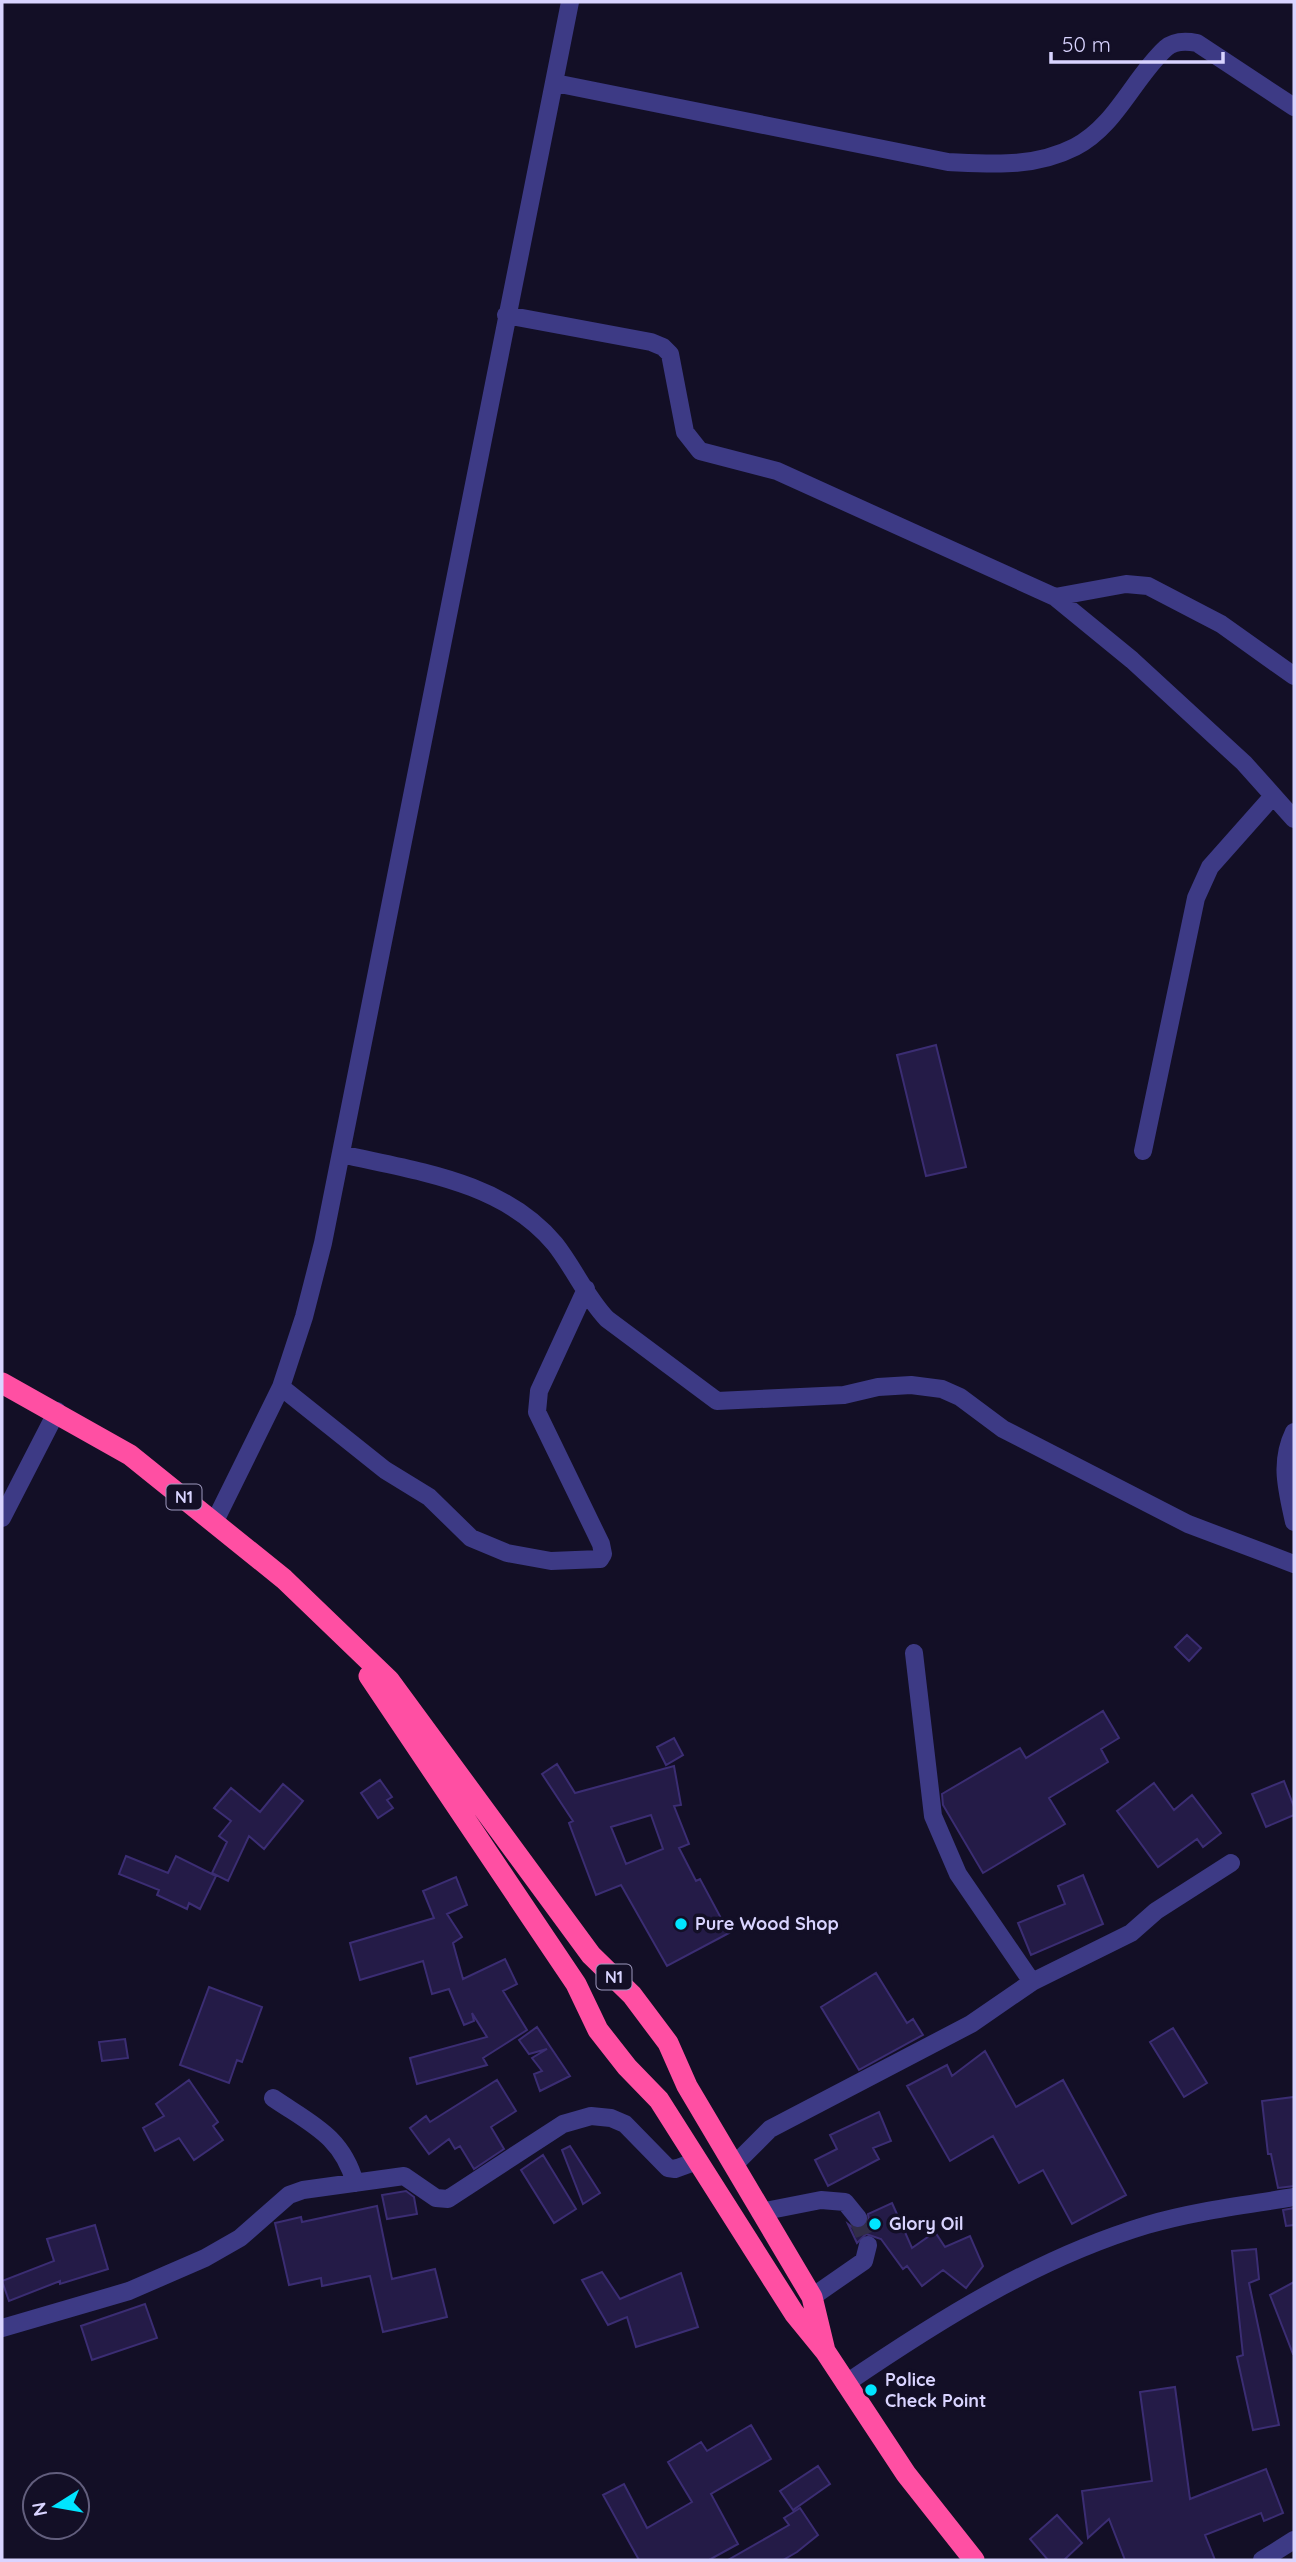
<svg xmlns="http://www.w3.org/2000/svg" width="1296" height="2562" font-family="Quicksand,sans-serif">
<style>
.building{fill:#241b47;stroke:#3b2d73;stroke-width:2;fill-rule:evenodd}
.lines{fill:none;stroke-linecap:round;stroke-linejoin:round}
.minor-tunnel{stroke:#312d47;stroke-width:18;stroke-dasharray:18 9;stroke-linecap:butt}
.minor{stroke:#3d3a85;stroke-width:18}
.highway{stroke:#ff4fa3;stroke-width:21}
.poi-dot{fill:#00e5ff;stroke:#130f26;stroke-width:2.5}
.labels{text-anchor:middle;stroke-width:7;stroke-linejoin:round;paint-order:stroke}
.shield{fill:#130f26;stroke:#9e99be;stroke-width:2}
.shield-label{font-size:16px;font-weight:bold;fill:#d9d4ff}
.poi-label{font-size:18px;font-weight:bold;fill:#d9d4ff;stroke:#130f26;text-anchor:start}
</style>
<rect width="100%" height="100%" fill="#130f26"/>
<path class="building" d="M 936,1045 L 966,1167 L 926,1176 L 897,1055 Z
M 1187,1635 L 1201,1648 L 1189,1661 L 1175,1647 Z
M 1103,1711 L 1119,1738 L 1101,1749 L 1108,1762 L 1049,1798 L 1065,1824 L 983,1873 L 943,1805 L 942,1794 L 1020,1748 L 1026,1758 Z
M 674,1738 L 683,1755 L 666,1765 L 657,1747 Z
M 557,1764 L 575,1793 L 674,1766 L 681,1805 L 674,1806 L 689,1844 L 679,1848 L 696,1881 L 700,1879 L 729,1933 L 667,1966 L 621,1885 L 596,1895 L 569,1823 L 573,1821 L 542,1774 ZM 651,1815 L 663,1849 L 626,1864 L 611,1827 Z
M 380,1780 L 392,1797 L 387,1800 L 393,1808 L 378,1818 L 361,1793 Z
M 1284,1781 L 1294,1807 L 1294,1815 L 1266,1827 L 1252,1794 Z
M 1154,1783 L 1174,1810 L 1192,1795 L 1221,1833 L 1203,1847 L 1197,1839 L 1158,1867 L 1117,1811 Z
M 283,1784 L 303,1801 L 264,1849 L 249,1836 L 228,1881 L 212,1873 L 227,1842 L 219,1836 L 231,1821 L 214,1808 L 231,1788 L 260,1812 Z
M 126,1856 L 168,1873 L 176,1856 L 216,1876 L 200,1909 L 189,1903 L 187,1909 L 157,1895 L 159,1890 L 119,1874 Z
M 1083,1875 L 1103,1924 L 1031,1955 L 1018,1923 L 1065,1904 L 1058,1886 Z
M 456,1877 L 467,1905 L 447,1914 L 462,1937 L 453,1943 L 463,1979 L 505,1959 L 517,1984 L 503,1991 L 527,2030 L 483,2058 L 487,2065 L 417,2084 L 410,2058 L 487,2037 L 472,2013 L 474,2021 L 464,2025 L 449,1989 L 432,1994 L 423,1961 L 360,1980 L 350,1943 L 434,1918 L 423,1891 Z
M 876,1973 L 907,2023 L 913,2019 L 923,2035 L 859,2070 L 821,2007 Z
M 209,1987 L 262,2007 L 242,2062 L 237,2060 L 229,2083 L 180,2065 Z
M 537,2027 L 570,2076 L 540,2091 L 534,2074 L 542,2071 L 532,2058 L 547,2049 L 529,2054 L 519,2040 Z
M 1173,2028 L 1207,2083 L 1184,2097 L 1150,2042 Z
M 125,2039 L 128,2058 L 102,2061 L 99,2042 Z
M 985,2051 L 1016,2107 L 1063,2080 L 1126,2195 L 1072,2224 L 1043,2170 L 1019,2183 L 993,2136 L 950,2161 L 907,2086 L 947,2065 L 952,2076 Z
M 189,2080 L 218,2122 L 213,2126 L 223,2140 L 194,2160 L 179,2138 L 155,2151 L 143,2128 L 164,2116 L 156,2104 Z
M 497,2080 L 516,2111 L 491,2127 L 504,2149 L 474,2169 L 460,2146 L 455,2149 L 449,2139 L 429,2154 L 410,2128 L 426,2116 L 430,2122 Z
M 1294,2097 L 1294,2186 L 1278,2188 L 1271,2154 L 1268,2154 L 1262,2101 Z
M 879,2112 L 891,2141 L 873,2148 L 879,2159 L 828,2186 L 815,2160 L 837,2149 L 830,2135 Z
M 570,2146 L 600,2193 L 583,2204 L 562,2150 Z
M 543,2155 L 576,2209 L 554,2223 L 521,2170 Z
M 406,2191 L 414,2197 L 417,2214 L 387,2219 L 382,2195 Z
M 892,2203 L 912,2248 L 935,2232 L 945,2247 L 970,2236 L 983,2266 L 966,2288 L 943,2270 L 922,2286 L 907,2266 L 903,2269 L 881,2239 L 866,2234 L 857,2243 L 848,2224 L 855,2229 L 865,2227 L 869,2221 L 868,2214 Z
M 377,2206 L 392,2279 L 435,2269 L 447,2317 L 383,2332 L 370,2276 L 322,2286 L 321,2278 L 289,2285 L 275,2223 L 301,2217 L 302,2222 Z
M 1294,2208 L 1294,2225 L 1286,2226 L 1283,2210 Z
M 95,2225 L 108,2269 L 60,2284 L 60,2281 L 9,2301 L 2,2281 L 54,2261 L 47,2239 Z
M 1256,2249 L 1259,2279 L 1249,2283 L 1279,2425 L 1253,2430 L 1237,2357 L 1243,2355 L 1232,2251 Z
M 602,2272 L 620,2299 L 681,2273 L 698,2327 L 636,2347 L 627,2317 L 608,2325 L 582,2280 Z
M 1294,2282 L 1294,2354 L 1293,2354 L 1270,2295 Z
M 145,2304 L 157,2338 L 92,2360 L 81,2326 Z
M 1175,2387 L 1190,2499 L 1266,2469 L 1283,2513 L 1264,2521 L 1261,2513 L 1205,2535 L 1215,2560 L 1125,2560 L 1109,2519 L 1088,2538 L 1082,2491 L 1152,2481 L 1140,2392 Z
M 751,2425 L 771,2459 L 711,2494 L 738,2544 L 709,2560 L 639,2560 L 603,2495 L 624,2484 L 647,2528 L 692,2502 L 668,2462 L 701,2442 L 707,2451 Z
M 818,2466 L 830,2484 L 793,2510 L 780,2491 Z
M 800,2508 L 818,2535 L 797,2552 L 783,2560 L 728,2560 L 789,2525 L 784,2518 Z
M 1057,2515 L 1082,2543 L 1064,2560 L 1048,2560 L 1030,2539 Z"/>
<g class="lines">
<path class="minor-tunnel" d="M 858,2218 L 868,2245"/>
<path class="minor" d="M 555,83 L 948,162 C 991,164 1034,168 1075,147 C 1116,126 1134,77 1166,48 C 1174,41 1187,41 1197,43 L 1294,107
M 506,315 L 651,342 L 663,347 L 670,354 L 685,432 L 700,451 L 777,471 L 1055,597 L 1132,660 L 1244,763 L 1294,819
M 1055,597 L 1126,584 L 1148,586 L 1221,624 L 1294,676
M 1143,1151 L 1196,898 L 1210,867 L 1273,796
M 341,1154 C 415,1171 503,1181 555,1244 C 574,1268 586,1297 607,1319 L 717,1401 L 844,1395 L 878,1387 L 911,1385 L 942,1389 L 960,1397 L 1003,1429 L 1188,1524 L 1294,1564
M 281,1387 L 385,1470 L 429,1497 L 471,1538 L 507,1553 L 551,1561 L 600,1559 L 603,1554 L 601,1544 L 537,1412 L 539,1391 L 586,1289
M 1294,1432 C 1279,1463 1287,1489 1294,1522
M 2,1518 L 57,1411
M 215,1521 L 281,1387 L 304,1317 L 323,1243 L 570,2
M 914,1653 L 933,1816 L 958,1874 L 1032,1982
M 273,2098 C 311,2124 342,2136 355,2183
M 734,2165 L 770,2129 L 971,2024 L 1032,1982 L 1131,1933 L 1156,1911 L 1231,1863
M 760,2212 L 821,2200 L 845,2202 L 858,2218
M 812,2297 L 864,2261 L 868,2245
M 2,2328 L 129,2291 L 205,2258 L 240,2238 L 289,2195 L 303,2190 L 404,2176 L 436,2198 L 448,2199 L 563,2124 L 591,2116 L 611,2118 L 625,2124 L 668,2168 L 675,2169 L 697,2161
M 845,2384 C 939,2320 1037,2258 1147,2225 C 1194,2211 1246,2205 1294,2197
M 1262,2560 L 1294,2540"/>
<path class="highway" d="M 2,1383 L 130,1455 L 284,1579 L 389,1680 L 591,1955 L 632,1995 L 668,2043 L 687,2086 L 812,2297 L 825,2351
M 369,1676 L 576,1984 L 598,2030 L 627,2067 L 659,2100 L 794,2313 L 825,2351 L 906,2474 L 974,2560"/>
</g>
<g class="poi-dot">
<circle cx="681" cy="1924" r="7"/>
<circle cx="875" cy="2224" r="7"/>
<circle cx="871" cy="2390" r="7"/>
</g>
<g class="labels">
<g class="shield">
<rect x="166.5" y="1484.5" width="35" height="25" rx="5"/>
<rect x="596.5" y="1964.5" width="35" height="25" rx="5"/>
</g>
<g class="shield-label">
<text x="184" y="1503">N1</text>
<text x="614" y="1983">N1</text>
</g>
<g class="poi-label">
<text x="695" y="1930">Pure Wood Shop</text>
<text x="889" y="2230">Glory Oil</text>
<text x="885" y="2386">Police<tspan x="885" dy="21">Check Point</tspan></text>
</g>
</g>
<rect width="1296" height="2562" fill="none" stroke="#d9d4ff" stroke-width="7"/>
<g transform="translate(56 2506) rotate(259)"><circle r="33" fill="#130f26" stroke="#625e7d" stroke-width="2"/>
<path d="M0-5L12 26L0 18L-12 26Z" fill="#00e5ff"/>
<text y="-10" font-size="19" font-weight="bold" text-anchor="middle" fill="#d9d4ff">N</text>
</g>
<path d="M1051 52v10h172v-10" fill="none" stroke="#d9d4ff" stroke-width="3.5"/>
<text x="1062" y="52" font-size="21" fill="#d9d4ff" stroke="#130f26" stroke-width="5" paint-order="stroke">50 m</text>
</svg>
